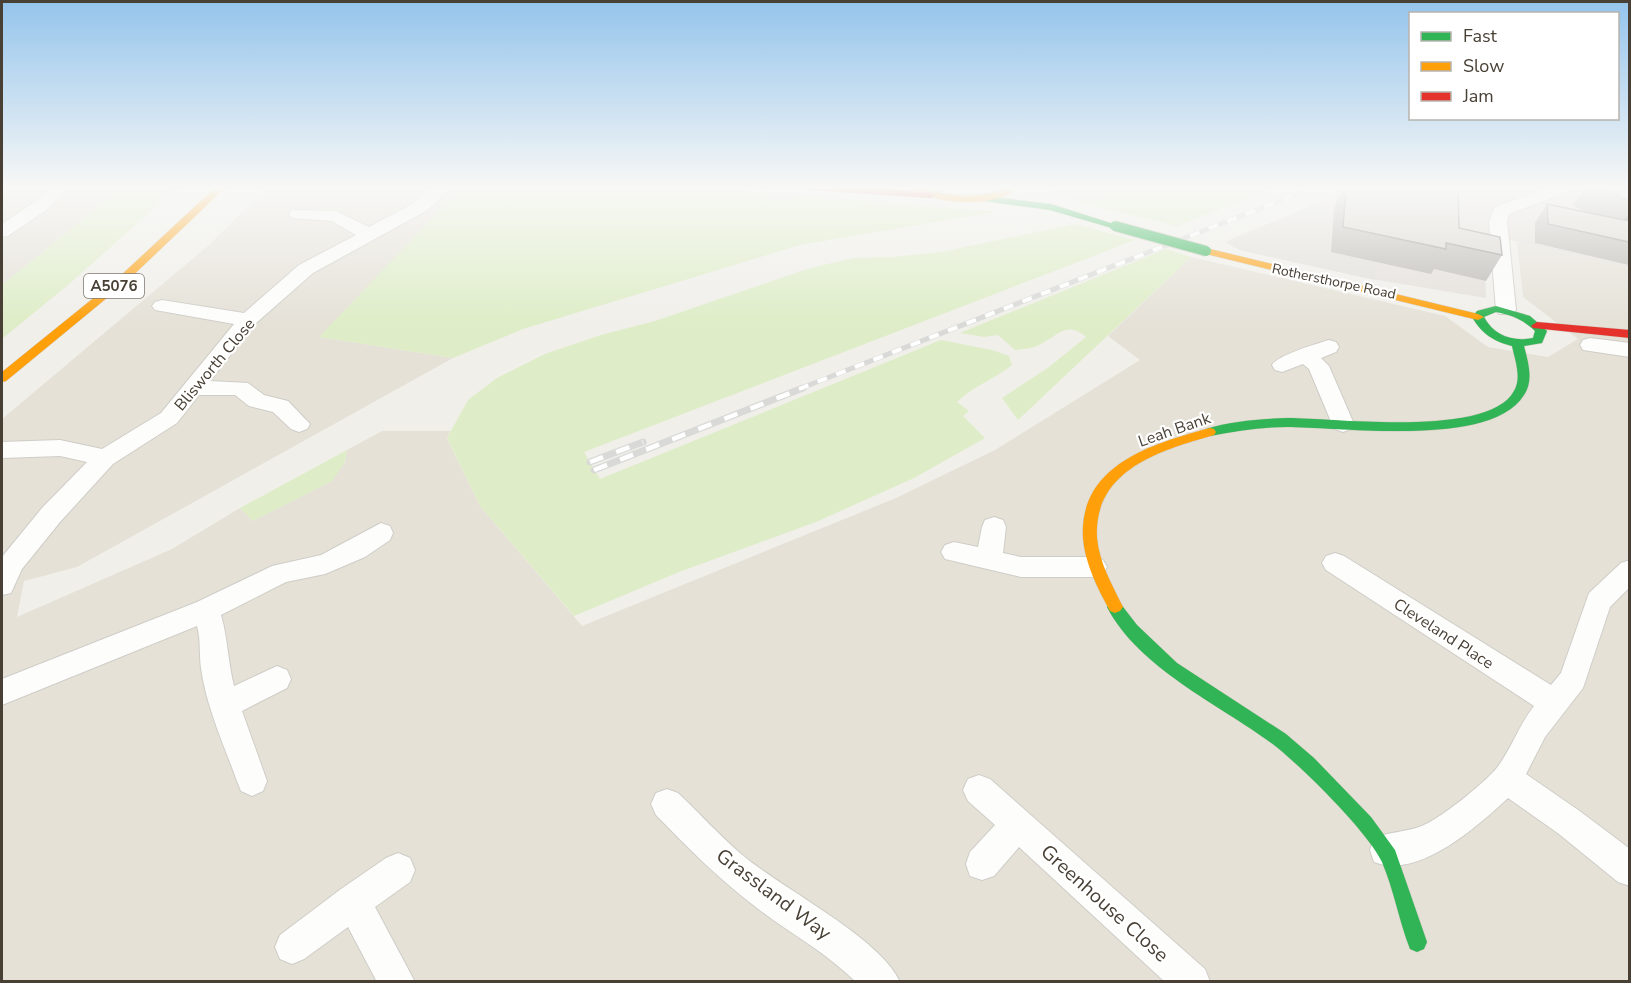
<svg xmlns="http://www.w3.org/2000/svg" width="1631" height="983" font-family="'Nunito Sans',sans-serif">
<style>
.residential{fill:#e5e1d7}
.industrial{fill:#e4e0db}
.green{fill:#deedc7}
.parking{fill:#e0ded9}
.lines{fill:none;stroke-linecap:round;stroke-linejoin:round}
.street-casing{stroke:#cfcdc7;stroke-width:2}
.fast-casing{stroke:#d0ccc0;stroke-width:1}
.slow-casing{stroke:#d0ccc0;stroke-width:1}
.jam-casing{stroke:#d0ccc0;stroke-width:1}
.street{fill:#fdfdfc;fill-rule:evenodd}
.fast{fill:#30b455;fill-rule:evenodd}
.slow{fill:#ff9f0a;fill-rule:evenodd}
.jam{fill:#e5322d;fill-rule:evenodd}
.rail-far1-casing{stroke:#d9d9d8;stroke-width:5}
.rail-casing{stroke:#d9d9d8;stroke-width:7}
.rail-far1{stroke:#fff;stroke-width:4;stroke-dasharray:10;stroke-linecap:butt}
.rail{stroke:#fff;stroke-width:4.5;stroke-dasharray:14;stroke-linecap:butt}
.fast-bridge-casing{stroke:#d0ccc0;stroke-width:12;stroke-linecap:butt}
.fast-bridge{stroke:#30b455;stroke-width:10}
.wall{fill:#bbb8b3}
.shaded-wall{fill:#989692}
.building{fill:#d9d6d0;stroke:#989692;stroke-width:1.5}
.labels{text-anchor:middle;stroke-width:4.5;stroke-linejoin:round;paint-order:stroke}
.far-street-label{font-size:14px;fill:#484035;stroke:#fff}
.shield{fill:#fff;stroke:#7f7972;stroke-width:1.5}
.shield-label{font-size:15px;font-weight:bold;fill:#484035}
.street-label{font-size:16px;fill:#484035;stroke:#fff}
.near-street-label{font-size:20px;fill:#484035;stroke:#fff}
</style>
<rect width="100%" height="100%" fill="#f0efea"/>
<path class="residential" d="M 2,187 L 123,187 L 2,285 Z
M 268,187 L 462,187 L 320,337 L 453,358 L 77,567 L 24,581 L 17,617 L 172,549 L 240,508 L 253,521 L 345,463 L 347,450 L 382,431 L 450,431 L 447,439 L 480,506 L 582,626 L 896,498 L 995,450 L 1140,360 L 1108,336 L 1191,257 L 1445,316 L 1488,347 L 1548,357 L 1578,339 L 1523,297 L 1517,242 L 1629,268 L 1629,981 L 2,981 L 2,419 L 209,245 Z
M 1046,187 L 1124,187 L 1077,202 L 1048,190 Z"/>
<path class="industrial" d="M 1355,187 L 1629,187 L 1629,268 L 1484,234 L 1486,298 L 1378,280 L 1239,250 L 1225,242 Z"/>
<path class="green" d="M 123,187 L 178,187 L 68,285 L 2,339 L 2,285 Z
M 462,187 L 696,187 L 996,212 L 800,245 L 523,329 L 453,358 L 319,337 Z
M 1124,187 L 1277,187 L 1177,226 L 1077,202 Z
M 1075,224 L 1135,240 L 584,452 L 600,479 L 941,340 L 992,350 L 1009,356 L 1012,365 C 995,379 973,386 957,402 L 969,411 L 963,416 L 985,438 L 914,478 L 816,522 L 679,572 L 574,616 L 480,506 L 447,438 L 468,400 L 497,378 L 545,354 L 601,335 L 655,321 L 807,269 L 853,258 L 893,257 L 941,252 Z
M 1166,249 L 1191,257 L 1018,420 L 1002,398 L 1049,367 L 1086,337 C 1066,320 1058,336 1039,345 C 1032,349 1023,349 1015,350 L 998,335 L 984,337 L 960,333 Z
M 347,450 L 345,462 L 332,481 L 253,521 L 240,508 Z"/>
<path class="parking" d="M 1316,205 L 1331,208 L 1330,251 L 1376,262 L 1375,280 L 1244,251 L 1228,243 Z"/>
<g class="lines">
<defs>
<path id="street" d="M 51,187 L 68,187 L 48,209 L 8,236 L 2,237 L 2,224 L 36,201 Z
M 432,187 L 449,187 L 435,204 L 424,212 L 313,273 L 255,324 L 210,381 L 248,383 L 264,395 L 288,401 L 310,424 L 307,429 L 299,432 L 291,429 L 273,412 L 249,406 L 235,395 L 199,395 L 177,423 L 113,464 L 60,522 L 22,569 L 11,593 L 2,595 L 2,557 L 42,508 L 87,462 L 60,456 L 2,458 L 2,442 L 60,440 L 102,449 L 161,413 L 234,324 L 155,310 L 152,306 L 155,302 L 162,300 L 244,313 L 299,265 L 356,235 L 332,221 L 292,218 L 289,214 L 292,210 L 336,211 L 369,227 L 412,204 Z
M 1549,187 L 1572,187 L 1570,191 L 1509,214 L 1507,221 L 1516,310 L 1513,314 L 1499,314 L 1496,310 L 1489,221 L 1495,207 Z
M 1590,338 L 1630,343 L 1630,357 L 1583,350 L 1580,345 L 1583,340 Z
M 1329,340 L 1336,342 L 1339,347 L 1336,352 L 1321,358 L 1329,366 L 1354,424 L 1351,429 L 1343,432 L 1335,429 L 1332,424 L 1309,369 L 1303,364 L 1282,372 L 1275,370 L 1272,365 C 1278,355 1316,344 1329,340 Z
M 994,517 L 1003,520 L 1006,527 L 1003,553 L 1021,557 L 1094,557 L 1103,560 L 1107,567 L 1103,574 L 1094,577 L 1021,577 L 945,559 L 941,552 L 945,545 L 954,542 L 978,547 L 982,527 L 985,520 Z
M 381,523 L 390,526 L 393,533 L 390,540 L 365,557 L 325,574 L 286,582 L 221,615 C 228,639 228,663 234,686 L 277,666 L 287,670 L 291,679 L 287,688 L 242,711 L 267,781 L 263,791 L 252,796 L 241,791 L 237,781 C 224,745 206,706 201,668 C 199,653 201,640 197,626 L 2,705 L 2,679 L 197,602 L 272,566 L 321,555 Z
M 1335,553 L 1344,556 L 1551,685 L 1561,673 L 1589,593 L 1621,563 L 1630,560 L 1630,587 L 1610,607 L 1583,688 L 1545,737 L 1526,774 L 1581,812 L 1630,849 L 1630,886 L 1618,882 L 1559,834 L 1508,798 C 1478,826 1418,880 1374,862 L 1370,850 L 1374,838 C 1389,832 1405,832 1419,827 C 1438,821 1483,784 1496,769 C 1511,750 1519,725 1534,706 L 1326,570 L 1322,563 L 1326,556 Z
M 979,775 L 990,779 L 1205,969 L 1210,982 L 1165,982 L 1019,847 L 994,876 L 982,880 L 970,876 L 966,864 L 970,852 L 995,825 L 968,801 L 963,790 L 968,779 Z
M 667,789 L 678,793 C 699,813 719,835 741,854 C 781,888 881,938 900,982 L 856,982 C 824,951 791,934 757,908 C 720,880 688,848 656,815 L 651,804 L 656,793 Z
M 398,853 L 410,858 L 415,870 L 410,882 L 375,907 L 415,982 L 377,982 L 348,927 L 304,959 L 292,964 L 280,959 L 275,947 L 280,935 L 341,889 L 386,858 Z"/>
<path id="fast" d="M 987,196 L 1051,204 L 1120,226 L 1115,229 L 1050,210 L 984,201 L 982,199 Z
M 1496,306 L 1530,316 L 1547,331 L 1542,343 L 1524,346 C 1528,362 1534,380 1524,395 C 1492,448 1342,427 1287,427 C 1261,427 1235,431 1210,436 L 1204,432 L 1206,429 C 1232,421 1260,419 1288,418 C 1335,418 1489,438 1514,391 C 1522,378 1515,360 1512,346 C 1493,341 1482,334 1472,317 L 1477,311 ZM 1496,312 C 1512,315 1524,320 1535,331 L 1533,338 C 1513,342 1494,336 1484,317 Z
M 1115,601 L 1120,603 L 1137,625 L 1177,663 L 1286,734 L 1314,758 L 1371,817 L 1395,850 L 1427,942 L 1424,949 L 1417,952 L 1410,949 C 1399,921 1394,890 1382,862 C 1368,832 1302,767 1274,745 C 1221,705 1139,669 1107,607 L 1110,603 Z"/>
<path id="slow" d="M 216,187 L 226,187 L 125,283 L 6,381 L 2,382 L 2,372 L 117,279 Z
M 910,187 C 924,186 934,192 948,194 C 970,198 988,194 1009,188 L 1014,191 C 992,208 931,204 910,187 Z
M 1206,248 L 1478,314 L 1484,317 L 1478,320 L 1202,253 L 1202,249 Z
M 1210,428 L 1214,429 L 1216,432 L 1214,435 C 1162,450 1093,469 1097,538 C 1099,562 1112,585 1123,607 L 1120,611 L 1115,613 L 1110,611 C 1098,589 1085,564 1083,538 C 1079,464 1153,444 1210,428 Z"/>
<path id="jam" d="M 808,187 L 851,187 L 931,192 L 936,195 L 931,198 L 813,190 Z
M 1537,322 L 1630,330 L 1630,338 L 1533,328 L 1531,326 Z"/>
</defs>
<use href="#street" class="street-casing"/>
<use href="#fast" class="fast-casing"/>
<use href="#slow" class="slow-casing"/>
<use href="#jam" class="jam-casing"/>
<use href="#street" class="street"/>
<use href="#fast" class="fast"/>
<use href="#slow" class="slow"/>
<use href="#jam" class="jam"/>
<defs>
<path id="rail-far1" d="M 799,389 L 1315,187"/>
<path id="rail" d="M 590,462 L 643,442
M 594,470 L 803,388"/>
</defs>
<use href="#rail-far1" class="rail-far1-casing"/>
<use href="#rail" class="rail-casing"/>
<use href="#rail-far1" class="rail-far1"/>
<use href="#rail" class="rail"/>
<defs>
<path id="fast-bridge" d="M 1115,226 L 1206,251"/>
</defs>
<use href="#fast-bridge" class="fast-bridge-casing"/>
<use href="#fast-bridge" class="fast-bridge"/>
</g>
<path class="wall" d="M 1344,187 L 1458,187 L 1459,228 L 1502,255 L 1486,281 L 1434,269 L 1431,274 L 1331,252 L 1334,207 Z
M 1504,187 L 1519,187 L 1512,190 Z
M 1586,187 L 1629,187 L 1629,265 L 1535,243 L 1535,223 L 1547,204 L 1585,212 L 1573,205 Z"/>
<path class="shaded-wall" d="M 1629,213 L 1629,224 L 1618,228 Z"/>
<path class="building" d="M 1346,187 L 1458,187 L 1459,228 L 1500,237 L 1502,255 L 1446,243 L 1446,249 L 1343,227 Z
M 1600,187 L 1629,187 L 1629,201 Z
M 1547,204 L 1629,221 L 1629,242 L 1548,224 Z"/>
<linearGradient id="sky" x2="0" y2="1"><stop stop-color="#94c4ec"/><stop offset="0.58" stop-color="#f8f8f6"/><stop offset="1" stop-color="#f8f8f6" stop-opacity="0"/></linearGradient>
<rect width="1631" height="324" fill="url(#sky)"/>
<g class="labels">
<g class="far-street-label">
<text transform="translate(1334 281) rotate(12)" y="5">Rothersthorpe Road</text>
</g>
<rect class="shield" x="84" y="274" width="60" height="24" rx="4.5"/>
<g class="shield-label">
<text x="114" y="291">A5076</text>
</g>
<g class="street-label">
<text transform="translate(214 364) rotate(-50)" y="6">Blisworth Close</text>
<text transform="translate(1174 429) rotate(-19)" y="6">Leah Bank</text>
<text transform="translate(1444 633) rotate(33)" y="6">Cleveland Place</text>
</g>
<g class="near-street-label">
<text transform="translate(774 894) rotate(37)" y="7">Grassland Way</text>
<text transform="translate(1105 903) rotate(42)" y="7">Greenhouse Close</text>
</g>
</g>
<rect width="1631" height="983" fill="none" stroke="#484035" stroke-width="6"/>
<rect x="1409" y="12" width="210" height="108" fill="#ffffff" stroke="#b6b3ae" stroke-width="1.5"/>
<rect x="1421" y="32" width="30" height="9" fill="#30b455" stroke="#b6b3ae" stroke-width="1.5"/>
<text x="1463" y="42" font-size="18" fill="#484035">Fast</text>
<rect x="1421" y="62" width="30" height="9" fill="#ff9f0a" stroke="#b6b3ae" stroke-width="1.5"/>
<text x="1463" y="72" font-size="18" fill="#484035">Slow</text>
<rect x="1421" y="92" width="30" height="9" fill="#e5322d" stroke="#b6b3ae" stroke-width="1.5"/>
<text x="1463" y="102" font-size="18" fill="#484035">Jam</text>
</svg>
